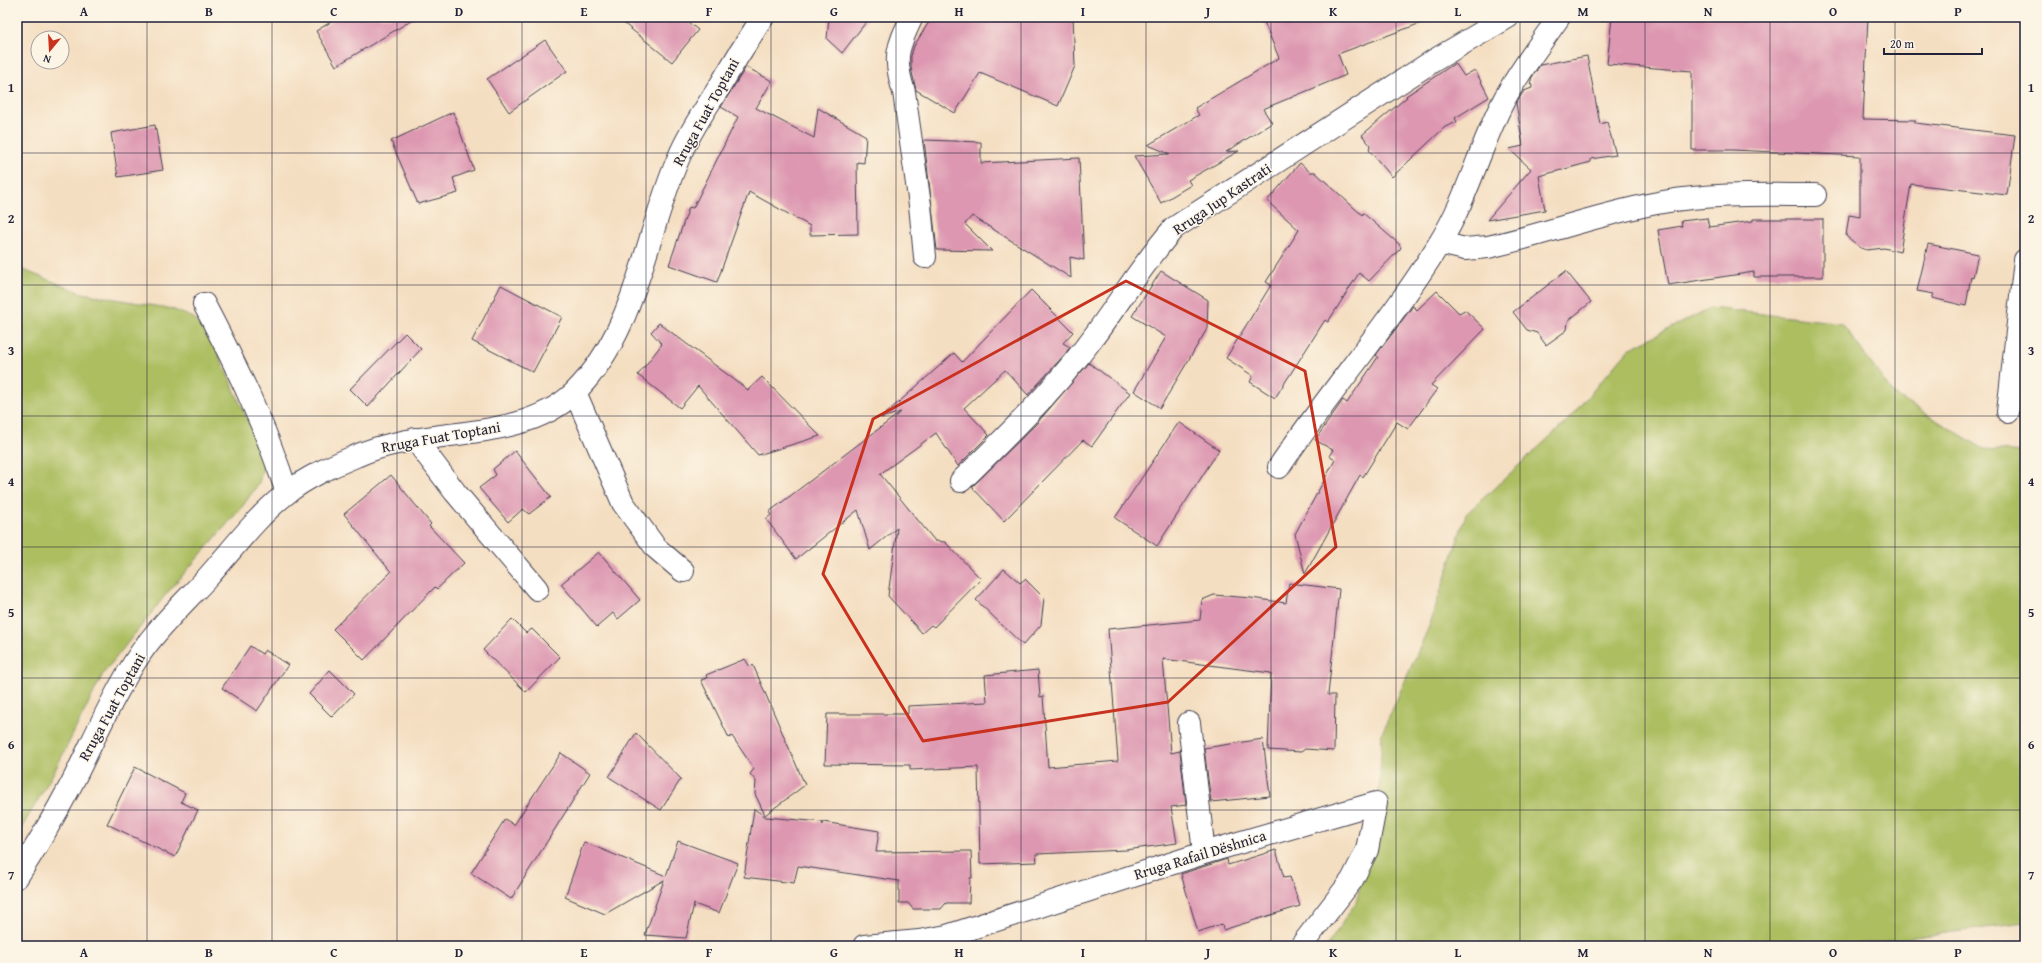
<svg xmlns="http://www.w3.org/2000/svg" width="2042" height="963" font-family="'Gentium Book Plus',serif">
<style>
.green{fill:#acbe61;stroke:#67704e}
.building{fill:#dd97b1}
.lines{fill:none;stroke-linecap:round;stroke-linejoin:round}
.minor-casing{stroke:#423e4f;stroke-width:24}
.minor{stroke:#fff;stroke-width:22}
.marked{fill:none;stroke:#c8321e;stroke-width:3;stroke-linejoin:round}
.grid{fill:none;stroke:#22223b;stroke-width:1;stroke-opacity:0.55}
.labels{text-anchor:middle;stroke-width:3;stroke-linejoin:round;paint-order:stroke}
.street-label{font-size:15px;fill:#22223b;stroke:#fcf5e5}
.neatline{fill:none;stroke:#22223b;stroke-width:1.5}
.grid-label{font-size:13px;text-anchor:middle;font-weight:bold;fill:#22223b}
</style>
<rect width="100%" height="100%" fill="#fcf5e5"/>
<filter id="ink" filterUnits="userSpaceOnUse"><feTurbulence type="fractalNoise" baseFrequency=".025" numOctaves="2"/><feDisplacementMap in="SourceGraphic" scale="8" xChannelSelector="R" yChannelSelector="G"/><feConvolveMatrix kernelMatrix="1 2 1 2 8 2 1 2 1" color-interpolation-filters="sRGB"/></filter>
<filter id="wash" filterUnits="userSpaceOnUse"><feTurbulence type="fractalNoise" baseFrequency=".012" numOctaves="4" result="noise"/><feDisplacementMap in="SourceGraphic" scale="16" xChannelSelector="R" yChannelSelector="G"/><feGaussianBlur stdDeviation="0.9" result="paint"/><feColorMatrix in="noise" values="0 0 0 0 0 0 0 0 0 0 0 0 0 0 0 0 0 1.4 0 .05"/><feComposite in="paint" operator="in"/></filter>
<g filter="url(#wash)">
<rect width="100%" height="100%" fill="#f4dec1"/>
<path class="green" d="M 21,269 L 82,293 L 172,309 L 194,318 L 213,342 L 265,459 L 259,483 L 242,507 L 168,592 L 103,674 L 54,772 L 17,836 L 17,271 Z
M 1710,308 L 1842,323 L 1893,394 L 1984,449 L 2025,452 L 2025,923 L 1844,946 L 1327,946 L 1356,902 L 1378,814 L 1382,733 L 1430,624 L 1466,514 L 1566,422 L 1629,349 Z"/>
<g id="blocks">
<path class="building" d="M 339,17 L 417,17 L 336,66 L 316,31 Z
M 616,17 L 682,17 L 698,30 L 672,62 Z
M 829,17 L 870,17 L 842,53 L 827,39 Z
M 932,17 L 1073,17 L 1075,66 L 1058,106 L 980,73 L 955,113 L 916,90 L 911,68 L 911,56 L 914,46 Z
M 1262,17 L 1428,17 L 1429,20 L 1338,54 L 1346,75 L 1263,109 L 1272,123 L 1226,152 L 1239,151 L 1188,180 L 1191,185 L 1161,203 L 1134,156 L 1170,154 L 1148,145 L 1199,115 L 1195,108 L 1279,58 Z
M 1612,17 L 1868,17 L 1863,119 L 1915,120 L 1915,123 L 2015,135 L 2007,195 L 1911,184 L 1900,252 L 1884,248 L 1867,250 L 1861,248 L 1846,236 L 1849,215 L 1860,217 L 1860,156 L 1732,150 L 1692,150 L 1692,71 L 1607,64 Z
M 545,40 L 567,71 L 509,112 L 487,79 Z
M 1587,56 L 1600,124 L 1607,122 L 1616,155 L 1591,159 L 1591,162 L 1539,176 L 1545,210 L 1487,220 L 1531,169 L 1509,149 L 1523,146 L 1516,103 L 1524,91 L 1532,88 L 1531,79 L 1540,65 Z
M 1455,63 L 1464,76 L 1475,70 L 1489,97 L 1455,118 L 1457,122 L 1445,127 L 1392,177 L 1369,150 L 1370,145 L 1362,135 L 1407,97 L 1406,96 Z
M 746,67 L 772,81 L 756,108 L 814,138 L 818,108 L 866,136 L 864,163 L 857,162 L 858,234 L 810,235 L 810,226 L 749,192 L 717,282 L 669,265 L 689,207 L 693,208 L 738,117 L 721,107 Z
M 453,112 L 474,170 L 453,178 L 458,193 L 418,204 L 391,141 Z
M 155,125 L 163,170 L 118,177 L 111,133 Z
M 924,140 L 981,142 L 981,163 L 1079,158 L 1084,260 L 1070,257 L 1071,278 L 972,216 L 965,224 L 992,251 L 937,250 Z
M 1300,163 L 1310,172 L 1315,172 L 1362,215 L 1363,213 L 1399,244 L 1401,248 L 1369,281 L 1359,273 L 1328,322 L 1325,320 L 1275,398 L 1250,382 L 1253,376 L 1226,358 L 1271,285 L 1266,282 L 1299,230 L 1267,201 Z
M 1707,218 L 1709,227 L 1753,221 L 1753,219 L 1823,219 L 1823,277 L 1754,277 L 1754,272 L 1668,285 L 1658,230 L 1682,226 L 1681,221 Z
M 1928,244 L 1978,254 L 1973,277 L 1971,276 L 1966,306 L 1932,298 L 1934,294 L 1917,291 Z
M 1161,271 L 1208,300 L 1207,329 L 1160,408 L 1134,391 L 1166,337 L 1132,316 Z
M 1566,271 L 1591,302 L 1568,321 L 1567,330 L 1546,345 L 1537,333 L 1527,330 L 1513,312 Z
M 501,285 L 562,317 L 533,372 L 472,341 Z
M 1031,290 L 1073,332 L 1063,343 L 1070,347 L 1065,354 L 1028,395 L 1005,370 L 964,408 L 989,435 L 958,466 L 936,433 L 880,474 L 935,541 L 945,542 L 981,579 L 934,627 L 931,625 L 922,633 L 888,596 L 897,528 L 870,550 L 858,510 L 796,559 L 766,519 L 771,515 L 769,512 L 901,412 L 881,418 L 954,353 L 962,362 Z
M 1437,291 L 1459,313 L 1465,310 L 1485,329 L 1431,385 L 1437,389 L 1408,429 L 1397,422 L 1363,477 L 1360,475 L 1305,574 L 1295,534 L 1335,460 L 1329,456 L 1333,450 L 1315,440 L 1343,400 L 1347,403 L 1378,357 L 1376,355 L 1407,314 L 1413,306 L 1417,310 Z
M 659,323 L 748,390 L 762,377 L 820,436 L 758,455 L 698,386 L 680,408 L 638,375 L 662,344 L 651,332 Z
M 405,333 L 421,349 L 368,407 L 350,389 Z
M 1089,363 L 1130,393 L 1092,446 L 1083,440 L 1004,521 L 972,487 L 1037,423 Z
M 1179,422 L 1219,450 L 1157,546 L 1115,518 Z
M 515,451 L 551,497 L 529,514 L 523,509 L 508,522 L 479,488 L 496,475 L 493,469 Z
M 391,475 L 431,524 L 429,526 L 464,563 L 437,589 L 435,587 L 364,660 L 333,629 L 391,572 L 344,514 Z
M 599,552 L 640,600 L 618,619 L 613,613 L 597,627 L 561,584 Z
M 1004,569 L 1020,583 L 1025,579 L 1044,598 L 1041,625 L 1023,645 L 976,600 Z
M 1289,583 L 1339,589 L 1328,695 L 1335,695 L 1334,751 L 1305,749 L 1301,752 L 1268,750 L 1271,673 L 1163,659 L 1171,753 L 1180,751 L 1186,805 L 1171,807 L 1177,843 L 1126,850 L 1036,854 L 1037,862 L 980,864 L 978,767 L 910,770 L 910,765 L 825,764 L 827,714 L 908,714 L 908,706 L 987,702 L 985,675 L 1038,670 L 1040,697 L 1043,696 L 1048,767 L 1118,761 L 1108,629 L 1200,620 L 1202,600 L 1214,595 L 1251,598 L 1286,603 Z
M 512,619 L 526,633 L 532,629 L 560,657 L 526,692 L 483,650 Z
M 250,646 L 262,654 L 265,650 L 288,665 L 257,711 L 222,688 Z
M 745,659 L 750,667 L 753,665 L 805,785 L 765,815 L 755,794 L 756,781 L 750,774 L 754,769 L 732,736 L 729,738 L 701,680 L 707,678 L 706,675 Z
M 330,670 L 354,694 L 332,717 L 309,694 Z
M 636,733 L 681,779 L 661,810 L 609,777 Z
M 1263,739 L 1270,796 L 1211,802 L 1204,748 Z
M 561,753 L 590,773 L 511,899 L 471,873 L 505,819 L 514,825 Z
M 135,767 L 185,793 L 181,802 L 198,810 L 175,857 L 107,824 Z
M 754,809 L 766,817 L 822,822 L 823,825 L 823,822 L 879,831 L 876,852 L 971,851 L 972,878 L 970,878 L 969,903 L 946,903 L 941,909 L 913,909 L 908,903 L 899,903 L 899,881 L 798,866 L 794,883 L 744,877 Z
M 678,841 L 738,863 L 719,913 L 694,904 L 686,938 L 645,935 L 664,880 L 605,914 L 565,897 L 584,842 L 666,876 Z
M 1276,850 L 1284,878 L 1290,877 L 1300,906 L 1223,930 L 1222,924 L 1198,932 L 1181,874 L 1227,859 L 1228,865 Z"/>
</g>
</g>
<g filter="url(#ink)">
<use href="#blocks" fill-opacity="0" stroke="#423e4f" stroke-width="1"/>
<g class="lines">
<defs>
<path id="minor" d="M 912,17 C 897,48 893,58 904,92 L 920,205 L 925,257
M 1440,243 L 1465,249 L 1488,247 C 1547,234 1604,212 1663,202 C 1713,193 1765,195 1815,195
M 204,304 C 236,365 266,427 287,493
M 575,392 L 623,503 L 656,548 L 683,571
M 2008,412 L 2025,260
M 415,439 L 455,492 L 537,589
M 1279,467 C 1330,391 1391,322 1439,244 C 1468,198 1480,145 1505,98 C 1520,70 1541,43 1559,17
M 961,481 C 1006,437 1051,393 1089,343 C 1118,305 1142,264 1174,228 L 1433,61 L 1508,17
M 1189,723 L 1204,853
M 17,877 C 37,846 55,815 72,783 C 94,740 113,694 140,654 C 159,626 185,602 208,577 C 233,549 257,516 287,493 C 307,477 332,466 356,456 C 424,425 519,445 574,393 C 638,330 644,236 679,157 C 689,133 704,111 718,89 C 732,65 747,41 763,17
M 864,946 L 919,941 L 947,936 L 1204,853 L 1376,803 L 1367,850 L 1352,880 L 1301,946"/>
</defs>
<use href="#minor" class="minor-casing"/>
<use href="#minor" class="minor"/>
</g>
</g>
<path class="marked" d="M 1126,281 L 1305,371 L 1336,547 L 1168,702 L 923,741 L 823,574 L 873,419 Z"/>
<path class="grid" d="M 147,17 L 147,946M 272,17 L 272,946M 397,17 L 397,946M 522,17 L 522,946M 646,17 L 646,946M 771,17 L 771,946M 896,17 L 896,946M 1021,17 L 1021,946M 1146,17 L 1146,946M 1271,17 L 1271,946M 1396,17 L 1396,946M 1520,17 L 1520,946M 1645,17 L 1645,946M 1770,17 L 1770,946M 1895,17 L 1895,946M 17,153 L 2025,153M 17,285 L 2025,285M 17,416 L 2025,416M 17,547 L 2025,547M 17,678 L 2025,678M 17,810 L 2025,810"/>
<g class="labels">
<g class="street-label">
<text transform="translate(706 112) rotate(-61)" y="5">Rruga Fuat Toptani</text>
<text transform="translate(1222 199) rotate(-34)" y="5">Rruga Jup Kastrati</text>
<text transform="translate(441 437) rotate(-10)" y="5">Rruga Fuat Toptani</text>
<text transform="translate(112 707) rotate(-61)" y="5">Rruga Fuat Toptani</text>
<text transform="translate(1200 855) rotate(-17)" y="5">Rruga Rafail Dëshnica</text>
</g>
</g>
<rect width="2042" height="963" fill="none" stroke="#fcf5e5" stroke-width="44"/>
<g transform="translate(50 50) rotate(198)"><circle r="19" fill="#fcf5e5" stroke="#a5a1a1"/>
<path d="M0-3L7 15L0 10L-7 15Z" fill="#c8321e"/>
<text y="-6" font-size="11" font-weight="bold" text-anchor="middle" fill="#22223b">N</text>
</g>
<path d="M1884 48v6h98v-6" fill="none" stroke="#22223b" stroke-width="2"/>
<text x="1890" y="48" font-size="12" fill="#22223b" stroke="#fcf5e5" stroke-width="3" paint-order="stroke">20 m</text>
<rect x="22" y="22" width="1998" height="919" class="neatline"/>
<g class="grid-label">
<text x="84" y="16">A</text>
<text x="209" y="16">B</text>
<text x="334" y="16">C</text>
<text x="459" y="16">D</text>
<text x="584" y="16">E</text>
<text x="709" y="16">F</text>
<text x="834" y="16">G</text>
<text x="959" y="16">H</text>
<text x="1083" y="16">I</text>
<text x="1208" y="16">J</text>
<text x="1333" y="16">K</text>
<text x="1458" y="16">L</text>
<text x="1583" y="16">M</text>
<text x="1708" y="16">N</text>
<text x="1833" y="16">O</text>
<text x="1958" y="16">P</text>
<text x="11" y="92">1</text>
<text x="2031" y="92">1</text>
<text x="11" y="223">2</text>
<text x="2031" y="223">2</text>
<text x="11" y="355">3</text>
<text x="2031" y="355">3</text>
<text x="11" y="486">4</text>
<text x="2031" y="486">4</text>
<text x="11" y="617">5</text>
<text x="2031" y="617">5</text>
<text x="11" y="749">6</text>
<text x="2031" y="749">6</text>
<text x="11" y="880">7</text>
<text x="2031" y="880">7</text>
<text x="84" y="957">A</text>
<text x="209" y="957">B</text>
<text x="334" y="957">C</text>
<text x="459" y="957">D</text>
<text x="584" y="957">E</text>
<text x="709" y="957">F</text>
<text x="834" y="957">G</text>
<text x="959" y="957">H</text>
<text x="1083" y="957">I</text>
<text x="1208" y="957">J</text>
<text x="1333" y="957">K</text>
<text x="1458" y="957">L</text>
<text x="1583" y="957">M</text>
<text x="1708" y="957">N</text>
<text x="1833" y="957">O</text>
<text x="1958" y="957">P</text>
</g>
</svg>
